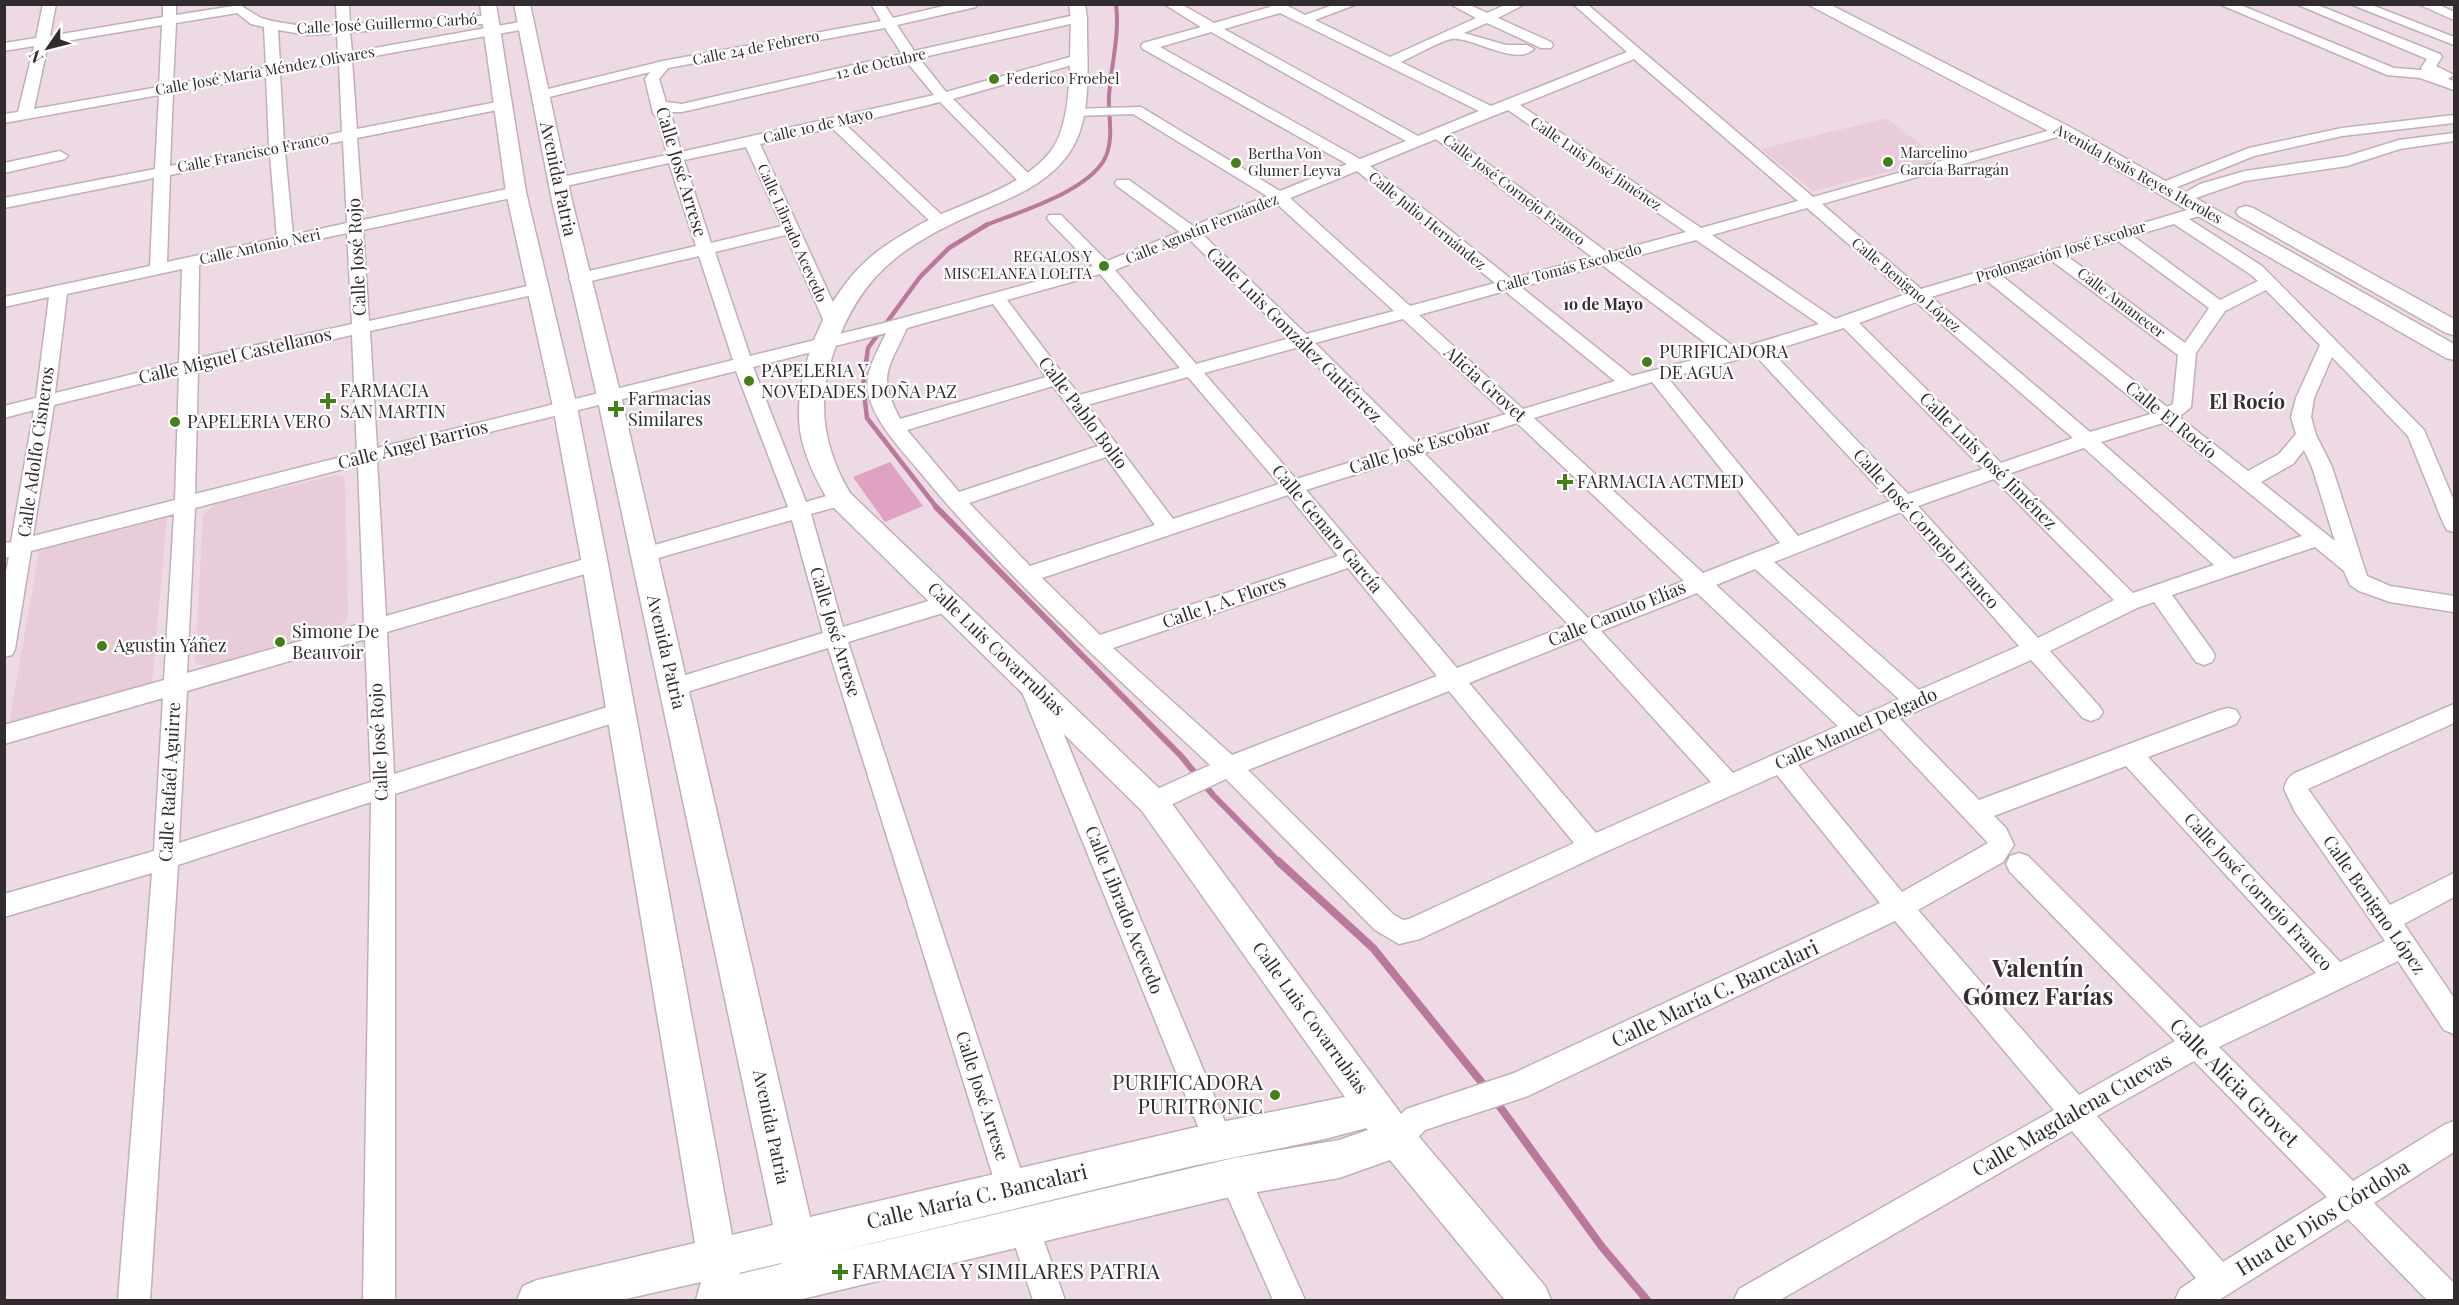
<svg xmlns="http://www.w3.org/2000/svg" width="2459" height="1305" font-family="'Playfair Display',serif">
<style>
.built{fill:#e8ccda}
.green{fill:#dfa2c3}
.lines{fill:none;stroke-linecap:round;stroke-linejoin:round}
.stream-far3{stroke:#ba789c;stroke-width:4}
.stream-far2{stroke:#ba789c;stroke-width:4.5}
.stream-far1{stroke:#ba789c;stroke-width:6}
.stream{stroke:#ba789c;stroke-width:8}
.minor-casing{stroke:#c2aeb8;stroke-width:3}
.tertiary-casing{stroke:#c2aeb8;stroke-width:3}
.minor{fill:#fff;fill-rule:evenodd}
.tertiary{fill:#fff;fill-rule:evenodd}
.poi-dot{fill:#447f1b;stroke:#fff;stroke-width:2}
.labels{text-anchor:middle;stroke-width:4.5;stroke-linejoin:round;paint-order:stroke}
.far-street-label{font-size:15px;fill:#322b2f;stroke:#fff}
.far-poi-label{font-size:15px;fill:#322b2f;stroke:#fff;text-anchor:start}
.far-neighbourhood-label{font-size:16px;font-weight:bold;fill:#3a2a32;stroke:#fff}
.street-label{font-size:18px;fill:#322b2f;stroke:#fff}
.poi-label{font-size:18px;fill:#322b2f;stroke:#fff;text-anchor:start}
.neighbourhood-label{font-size:20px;font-weight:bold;fill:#3a2a32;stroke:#fff}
.near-street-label{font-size:21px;fill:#322b2f;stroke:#fff}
.near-poi-label{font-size:21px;fill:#322b2f;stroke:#fff;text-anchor:end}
.near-neighbourhood-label{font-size:24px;font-weight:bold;fill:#3a2a32;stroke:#fff}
</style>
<rect width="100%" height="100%" fill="#eedae4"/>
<path class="built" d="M 1887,118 L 1939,159 L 1813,191 L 1761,149 Z
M 336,475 L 345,478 L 348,618 L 335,630 L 207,667 L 195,662 L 203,515 L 216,504 Z
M 167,518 L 152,683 L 9,724 L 39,551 Z"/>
<path class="green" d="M 890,462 L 923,506 L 885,522 L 853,477 Z"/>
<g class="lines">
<path class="stream-far3" d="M 984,226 C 1018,212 1091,191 1106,156 C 1114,136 1108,116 1109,96 C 1111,65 1120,35 1116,4"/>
<path class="stream-far2" d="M 937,508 L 867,418 L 863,385 L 868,348 L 920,277 L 949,248 L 988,224"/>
<path class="stream-far1" d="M 936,507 L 1181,756 L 1213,795 L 1279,862"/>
<path class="stream" d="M 1278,861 L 1373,948 L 1487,1089
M 1495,1100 L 1602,1247 L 1647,1300"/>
<defs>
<path id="minor" d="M 43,4 L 56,4 L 50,36 L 163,17 L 163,4 L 176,4 L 176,15 L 240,5 L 261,18 L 272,21 L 308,27 L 337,25 L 336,4 L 349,4 L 350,24 L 482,16 L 489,20 L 482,24 L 350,32 L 352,52 L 526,21 L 531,22 L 533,25 L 531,28 L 526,29 L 352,60 L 357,129 L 502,101 L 509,105 L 502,109 L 357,138 L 363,220 L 516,187 L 524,192 L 516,197 L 363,230 L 369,321 L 537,284 L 543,285 L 546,289 L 543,293 L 537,294 L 370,331 L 377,448 L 733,360 L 699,256 L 578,284 L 572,283 L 569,279 L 572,275 L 696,246 L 669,163 L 557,188 L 549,183 L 557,178 L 667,155 L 658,119 L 653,113 L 645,79 L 650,72 L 541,99 L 534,95 L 536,92 L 663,61 L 881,21 L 871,4 L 884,4 L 893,18 L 952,4 L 977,4 L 976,7 L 897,25 L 914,51 L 1079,14 L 1086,18 L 1079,22 L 919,58 L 946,92 L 1077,55 L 1084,59 L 1082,62 L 953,99 L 1032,177 L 1034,180 L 1032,183 L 1020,183 L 940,102 L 846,125 L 946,219 L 948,222 L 946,225 L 934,225 L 832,128 L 760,144 L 843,324 L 840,328 L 828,328 L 825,324 L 786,235 L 715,252 L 750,356 L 884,323 L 1093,266 L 1049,221 L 1047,218 L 1049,215 L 1061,215 L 1107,261 L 1180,232 L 1117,186 L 1115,183 L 1117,180 L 1129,180 L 1193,226 L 1267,196 L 1133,114 L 1074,116 L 1067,112 L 1069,109 L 1141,107 L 1280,191 L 1347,164 L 1143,49 L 1141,46 L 1143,43 L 1201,27 L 1164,4 L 1181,4 L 1214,23 L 1270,7 L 1267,4 L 1284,4 L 1305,15 L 1336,4 L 1357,4 L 1315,20 L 1390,57 L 1476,18 L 1450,4 L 1468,4 L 1487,13 L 1507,4 L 1525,4 L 1498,18 L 1551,42 L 1553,45 L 1551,48 L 1541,48 L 1487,23 L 1464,33 L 1506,45 L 1527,45 L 1534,49 C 1516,67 1471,36 1452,39 C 1442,40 1412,57 1401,62 L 1491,106 L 1627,52 L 1573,4 L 1587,4 L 1813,197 L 2058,128 L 2068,128 L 2070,131 L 2068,134 L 1822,204 L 1921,289 L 2204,205 L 2210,207 L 2212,210 L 2210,213 L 2189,219 L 2262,266 L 2424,430 L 2454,501 L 2454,532 L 2447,530 L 2444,525 L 2408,436 L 2332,357 L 2314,398 L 2311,417 L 2316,435 L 2332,467 L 2367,576 L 2390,586 L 2454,596 L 2454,612 L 2390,602 L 2359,591 L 2350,585 L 2344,571 L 2315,547 L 2172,595 L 2212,650 L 2215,656 L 2212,662 L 2204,665 L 2196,662 L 2154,602 L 2137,608 L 2050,651 L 2099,706 L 2103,712 L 2099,718 L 2091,721 L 2083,718 L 2031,660 L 1900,719 L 1979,800 L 2220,710 L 2228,708 L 2236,710 L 2240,717 L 2236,724 L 2148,757 L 2340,962 L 2385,941 L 2295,812 L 2284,789 C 2286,781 2288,777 2295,773 L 2454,704 L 2454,723 L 2308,789 L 2390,905 L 2454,873 L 2454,897 L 2404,924 L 2454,998 L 2454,1034 L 2444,1030 L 2398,961 L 2219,1047 L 2353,1181 L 2444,1125 L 2454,1121 L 2454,1152 L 2374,1203 L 2454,1283 L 2454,1300 L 2427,1300 L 2348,1219 L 2219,1300 L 2175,1300 L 2180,1289 L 2196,1278 L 2072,1131 L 1780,1300 L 1734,1300 L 1739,1289 L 2054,1110 L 1895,921 L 1528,1096 L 1425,1130 L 1407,1149 L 1397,1154 L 1387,1149 L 1382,1139 L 1387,1129 L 1406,1109 L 1514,1073 L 1880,903 L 1777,775 L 1601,854 L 1420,939 L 1399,944 L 1375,930 L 1226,779 L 1162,809 L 1153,812 L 1144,809 L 1141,802 L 1144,795 L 1210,765 C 1110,671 1007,578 920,472 C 901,449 875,423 868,393 C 864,372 878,351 886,333 L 753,367 L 806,502 L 840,492 L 847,494 L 850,499 L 847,504 L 811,514 L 843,627 L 948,595 L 956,597 L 959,603 L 956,609 L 848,642 L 1027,1189 L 1023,1200 L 1012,1204 L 1001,1200 L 997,1189 L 828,648 L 674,696 L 666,693 L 662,687 L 666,681 L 823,633 L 792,520 L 644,562 L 637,560 L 633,555 L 637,550 L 788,507 L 736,371 L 377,460 L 386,616 L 595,556 L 602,559 L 606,564 L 602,569 L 387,632 L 394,774 L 620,703 L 628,706 L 632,712 L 628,718 L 395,794 L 395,1300 L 363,1300 L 371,802 L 178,865 L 150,1300 L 118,1300 L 152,873 L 4,917 L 4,894 L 154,851 L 163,698 L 4,744 L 4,725 L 164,680 L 174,514 L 31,551 L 15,649 L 12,655 L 4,657 L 4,581 L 9,557 L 4,558 L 4,543 L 11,542 L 34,410 L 4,418 L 4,406 L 36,398 L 49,297 L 4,307 L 4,297 L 150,266 L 154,178 L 4,208 L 4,198 L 155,169 L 159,95 L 4,123 L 4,114 L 18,112 L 34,46 L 4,51 L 4,43 L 36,38 ZM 237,13 L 251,24 L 264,27 L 266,68 L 173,84 L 176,23 ZM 1280,13 L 1479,111 L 1418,136 L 1224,29 ZM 162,25 L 159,87 L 34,109 L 48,44 ZM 885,28 L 902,54 L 682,104 L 666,102 L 659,79 L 668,68 ZM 278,30 L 308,35 L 337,33 L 338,55 L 280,65 ZM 1211,32 L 1406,141 L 1360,159 L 1160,47 ZM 1634,59 L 1798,201 L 1701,228 L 1520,105 ZM 906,61 L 934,95 L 681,152 L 672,118 L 667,112 L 682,112 ZM 339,63 L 342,132 L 284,143 L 280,73 ZM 266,76 L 269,146 L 170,166 L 173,93 ZM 1508,110 L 1686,232 L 1608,253 L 1448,134 ZM 1436,139 L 1592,257 L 1511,279 L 1370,166 ZM 343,141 L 347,223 L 293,235 L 285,152 ZM 746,147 L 782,226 L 711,243 L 684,160 ZM 270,155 L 277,238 L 167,262 L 170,175 ZM 1357,171 L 1495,283 L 1410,306 L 1290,198 ZM 1277,204 L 1394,311 L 1306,334 L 1202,234 ZM 1807,208 L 1906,294 L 1835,319 L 1712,235 ZM 2174,224 L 2250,274 L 2258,281 L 2220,300 L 2133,236 ZM 347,233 L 352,324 L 198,358 L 199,265 ZM 1189,239 L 1290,338 L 1196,364 L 1115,270 ZM 1696,240 L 1819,324 L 1737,349 L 1618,261 ZM 2118,241 L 2209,308 L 2185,343 L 2067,256 ZM 2052,261 L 2178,355 L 2173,404 L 2167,407 L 2002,276 ZM 1602,265 L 1719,353 L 1632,376 L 1521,287 ZM 182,269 L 179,363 L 55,393 L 67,294 ZM 1100,274 L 1180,368 L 1079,395 L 1007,300 ZM 1986,280 L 2151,414 L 2090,432 L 1931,297 ZM 2266,290 L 2320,345 L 2296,398 L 2291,417 L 2296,434 L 2279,454 L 2248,471 L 2179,417 L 2191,407 L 2196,353 L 2225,311 ZM 1505,291 L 1615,381 L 1523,409 L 1419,315 ZM 1916,302 L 2073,438 L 2001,463 L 1859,323 ZM 993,304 L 1046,377 L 900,419 C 877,375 888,370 907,328 ZM 1403,319 L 1506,414 L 1414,442 L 1315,343 ZM 1844,328 L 1983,469 L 1908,494 L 1771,351 ZM 352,335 L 357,453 L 195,494 L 198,370 ZM 1299,347 L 1397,448 L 1296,479 L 1204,373 ZM 1755,355 L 1890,501 L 1798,536 L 1668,378 ZM 179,374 L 175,500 L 33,536 L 54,405 ZM 1188,377 L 1279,484 L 1173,519 L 1087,405 ZM 1652,382 L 1780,543 L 1703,573 L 1534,418 ZM 1053,386 L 1098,446 L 959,492 L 907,430 ZM 1517,423 L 1684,581 L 1588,618 L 1424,453 ZM 2163,423 L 2302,536 L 2234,559 L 2101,442 ZM 2084,448 L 2214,565 L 2133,593 L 2011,473 ZM 2304,450 L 2312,467 L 2335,541 L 2261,482 L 2293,464 ZM 1106,457 L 1155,525 L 1030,566 L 969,503 ZM 1407,458 L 1569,625 L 1457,668 L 1306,490 ZM 358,465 L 364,623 L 187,673 L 195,508 ZM 1994,479 L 2114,600 L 2038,638 L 1918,506 ZM 1288,495 L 1338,556 L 1100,635 L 1042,578 ZM 1901,512 L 2019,646 L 1919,690 L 1774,562 ZM 1348,568 L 1437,676 L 1232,755 L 1113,648 ZM 1755,569 L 1899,699 L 1859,717 L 1716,585 ZM 1697,593 L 1838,726 L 1733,773 L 1601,631 ZM 1581,638 L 1711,782 L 1596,833 L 1469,683 ZM 365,639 L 371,782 L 179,843 L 187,691 ZM 1449,691 L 1574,843 L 1409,919 L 1403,920 L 1393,914 L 1248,770 ZM 1880,728 L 1988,843 L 1902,892 L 1798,765 ZM 2126,766 L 2316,973 L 2200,1028 L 2028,856 L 2019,853 L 2010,856 L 2006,864 L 2010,872 L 2175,1041 L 2079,1095 L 1918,910 L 2003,862 L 2014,845 L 2006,828 L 1994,816 ZM 2194,1061 L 2327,1197 L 2223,1262 L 2097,1116 Z
M 2219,4 L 2238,4 L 2394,68 L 2422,70 L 2421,68 L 2427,59 L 2296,4 L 2315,4 L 2440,54 L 2442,57 L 2436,66 L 2454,75 L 2448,79 L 2454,81 L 2454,90 L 2420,78 L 2387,75 Z
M 2350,4 L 2369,4 L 2454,37 L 2454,45 Z
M 2418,4 L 2437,4 L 2454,12 L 2454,20 Z
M 2454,115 L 2454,123 L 2342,136 L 2254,156 L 2170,190 L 2164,192 L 2156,187 L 2158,184 L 2249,148 L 2342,128 Z
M 2454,133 L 2454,141 L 2400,149 L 2347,166 L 2245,181 L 2187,201 L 2179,196 L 2200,184 L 2245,171 L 2347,156 L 2399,140 Z
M 60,151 L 68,156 L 65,159 L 4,173 L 4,163 Z
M 1032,678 L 1040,681 L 1044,687 L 1233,1141 L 1228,1151 L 1218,1156 L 1208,1151 L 1020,687 L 1024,681 Z
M 1234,1162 L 1245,1166 L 1305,1300 L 1273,1300 L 1219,1177 L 1223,1166 Z
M 1024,1212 L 1035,1216 L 1065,1300 L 1033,1300 L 1009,1227 L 1013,1216 Z"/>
<path id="tertiary" d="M 480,4 L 496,4 L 526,192 L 577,407 L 608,564 L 732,1235 L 773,1225 L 597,396 L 552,201 L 514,4 L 530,4 L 572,201 L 621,396 L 810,1217 L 1192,1128 L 1345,1097 L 1142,811 L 831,505 C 817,482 804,457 800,430 C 793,374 824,300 865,262 C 882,246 902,235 921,224 C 963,201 1020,190 1051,151 C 1074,120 1069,56 1071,18 L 1069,4 L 1085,4 L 1087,18 C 1086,61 1095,119 1067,156 C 1046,184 1012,198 980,211 C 904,244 860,273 833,354 C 816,404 824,449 850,493 L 1164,793 L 1410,1126 L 1545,1286 L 1551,1300 L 1505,1300 L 1390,1160 L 1339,1178 L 1234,1196 L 798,1300 L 696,1300 L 701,1282 L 621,1300 L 517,1300 L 523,1286 L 537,1280 L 695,1243 L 582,564 L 553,407 L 506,192 ZM 1366,1128 L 1368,1130 L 1339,1140 L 1234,1158 L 819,1256 L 1192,1166 L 1325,1139 ZM 781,1263 L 781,1264 L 740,1274 L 739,1273 Z
M 1807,4 L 1829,4 L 2070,127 L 2454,344 L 2454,360 L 2446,358 L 2056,135 Z
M 2246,206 L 2253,208 L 2454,319 L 2454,335 L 2446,333 L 2239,216 L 2236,212 L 2239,208 Z"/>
</defs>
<use href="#minor" class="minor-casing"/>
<use href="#tertiary" class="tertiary-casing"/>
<use href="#minor" class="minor"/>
<use href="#tertiary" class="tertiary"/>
</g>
<g class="poi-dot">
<circle cx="994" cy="79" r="6"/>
<circle cx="1888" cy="162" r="6"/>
<circle cx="1236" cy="163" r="6"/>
<circle cx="1104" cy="266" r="6"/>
<circle cx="1647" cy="362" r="6"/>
<circle cx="749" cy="381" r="6"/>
<path d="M325 392h6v6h6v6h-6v6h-6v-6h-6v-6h6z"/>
<path d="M613 400h6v6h6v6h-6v6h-6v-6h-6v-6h6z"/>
<circle cx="175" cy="422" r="6"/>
<path d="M1562 473h6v6h6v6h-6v6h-6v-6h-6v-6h6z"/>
<circle cx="280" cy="642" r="6"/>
<circle cx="102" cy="646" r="6"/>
<circle cx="1275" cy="1095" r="6"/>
<path d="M837 1263h6v6h6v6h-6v6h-6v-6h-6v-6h6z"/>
</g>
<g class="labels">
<g class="far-street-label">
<text transform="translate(387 24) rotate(-3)" y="5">Calle José Guillermo Carbó</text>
<text transform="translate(756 48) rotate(-11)" y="5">Calle 24 de Febrero</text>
<text transform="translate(881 64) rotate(-13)" y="5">12 de Octubre</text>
<text transform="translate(265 71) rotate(-10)" y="5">Calle José María Méndez Olivares</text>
<text transform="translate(818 126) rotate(-13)" y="5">Calle 10 de Mayo</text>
<text transform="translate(253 153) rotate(-11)" y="5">Calle Francisco Franco</text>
<text transform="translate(1596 164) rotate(34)" y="5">Calle Luis José Jiménez</text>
<text transform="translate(2138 174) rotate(29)" y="5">Avenida Jesús Reyes Heroles</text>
<text transform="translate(1514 190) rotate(37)" y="5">Calle José Cornejo Franco</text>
<text transform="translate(1427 221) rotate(39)" y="5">Calle Julio Hernández</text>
<text transform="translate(1202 229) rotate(-22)" y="5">Calle Agustín Fernández</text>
<text transform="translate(792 233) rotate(66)" y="5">Calle Librado Acevedo</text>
<text transform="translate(260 247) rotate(-12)" y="5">Calle Antonio Neri</text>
<text transform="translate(2061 252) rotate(-17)" y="5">Prolongación José Escobar</text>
<text transform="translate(1569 268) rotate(-15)" y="5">Calle Tomás Escobedo</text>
<text transform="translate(1906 285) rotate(40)" y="5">Calle Benigno López</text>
<text transform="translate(2121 303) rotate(37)" y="5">Calle Amanecer</text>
</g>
<g class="far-poi-label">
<text x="1006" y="84">Federico Froebel</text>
<text x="1900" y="158">Marcelino<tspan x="1900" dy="17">García Barragán</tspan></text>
<text x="1248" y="159">Bertha Von<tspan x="1248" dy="17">Glumer Leyva</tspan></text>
<text x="1092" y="262" text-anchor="end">REGALOS Y<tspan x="1092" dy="17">MISCELANEA LOLITA</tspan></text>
</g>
<g class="far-neighbourhood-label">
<text x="1603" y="310">1o de Mayo</text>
</g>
<g class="street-label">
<text transform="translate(681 172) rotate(73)" y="6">Calle José Arrese</text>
<text transform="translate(558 179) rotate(78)" y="6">Avenida Patria</text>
<text transform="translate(357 257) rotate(-93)" y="6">Calle José Rojo</text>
<text transform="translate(1294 335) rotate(45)" y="6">Calle Luis González Gutiérrez</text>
<text transform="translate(235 356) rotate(-13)" y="6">Calle Miguel Castellanos</text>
<text transform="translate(1485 384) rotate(42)" y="6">Alicia Grovet</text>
<text transform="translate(1083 413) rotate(53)" y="6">Calle Pablo Bolio</text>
<text transform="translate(2171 420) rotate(39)" y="6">Calle El Rocío</text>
<text transform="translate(413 445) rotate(-14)" y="6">Calle Ángel Barrios</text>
<text transform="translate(1420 447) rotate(-17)" y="6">Calle José Escobar</text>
<text transform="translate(36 452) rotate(-82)" y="6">Calle Adolfo Cisneros</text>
<text transform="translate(1988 461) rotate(45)" y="6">Calle Luis José Jiménez</text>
<text transform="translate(1327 529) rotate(50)" y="6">Calle Genaro García</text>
<text transform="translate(1926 529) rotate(48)" y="6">Calle José Cornejo Franco</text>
<text transform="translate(1224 602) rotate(-19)" y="6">Calle J. A. Flores</text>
<text transform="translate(1617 614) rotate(-22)" y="6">Calle Canuto Elías</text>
<text transform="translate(835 632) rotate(73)" y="6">Calle José Arrese</text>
<text transform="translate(996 649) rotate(44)" y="6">Calle Luis Covarrubias</text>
<text transform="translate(666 652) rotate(77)" y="6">Avenida Patria</text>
<text transform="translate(1856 729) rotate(-24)" y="6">Calle Manuel Delgado</text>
<text transform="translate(379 742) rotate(-93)" y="6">Calle José Rojo</text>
<text transform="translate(170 782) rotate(-87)" y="6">Calle Rafaél Aguirre</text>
<text transform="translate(2258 892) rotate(47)" y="6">Calle José Cornejo Franco</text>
<text transform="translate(2374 905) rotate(55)" y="6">Calle Benigno López</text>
<text transform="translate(1124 910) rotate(68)" y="6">Calle Librado Acevedo</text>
<text transform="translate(1310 1018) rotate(54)" y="6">Calle Luis Covarrubias</text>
<text transform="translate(982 1096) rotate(72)" y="6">Calle José Arrese</text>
<text transform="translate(771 1127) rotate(78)" y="6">Avenida Patria</text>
</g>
<g class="poi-label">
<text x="1659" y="358">PURIFICADORA<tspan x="1659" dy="21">DE AGUA</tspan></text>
<text x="761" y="377">PAPELERIA Y<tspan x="761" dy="21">NOVEDADES DOÑA PAZ</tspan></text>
<text x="340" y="397">FARMACIA<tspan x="340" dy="21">SAN MARTIN</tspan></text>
<text x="628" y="405">Farmacias<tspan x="628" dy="21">Similares</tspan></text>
<text x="187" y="428">PAPELERIA VERO</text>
<text x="1577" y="488">FARMACIA ACTMED</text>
<text x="292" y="638">Simone De<tspan x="292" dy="21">Beauvoir</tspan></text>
<text x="114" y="652">Agustin Yáñez</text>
</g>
<g class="neighbourhood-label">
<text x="2247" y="409">El Rocío</text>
</g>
<g class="near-street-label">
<text transform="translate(1715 994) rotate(-25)" y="7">Calle María C. Bancalari</text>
<text transform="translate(2234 1083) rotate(45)" y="7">Calle Alicia Grovet</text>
<text transform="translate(2072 1115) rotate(-30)" y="7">Calle Magdalena Cuevas</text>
<text transform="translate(977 1197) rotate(-13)" y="7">Calle María C. Bancalari</text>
<text transform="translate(2323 1218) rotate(-32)" y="7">Hua de Dios Córdoba</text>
</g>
<g class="near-poi-label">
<text x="1263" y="1090">PURIFICADORA<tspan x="1263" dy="24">PURITRONIC</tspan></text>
<text x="852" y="1279" text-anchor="start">FARMACIA Y SIMILARES PATRIA</text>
</g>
<g class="near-neighbourhood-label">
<text x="2038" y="977">Valentín<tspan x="2038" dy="28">Gómez Farías</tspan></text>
</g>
</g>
<rect width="2459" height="1305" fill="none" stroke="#322b2f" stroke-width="12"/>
<g transform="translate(48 48) rotate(235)" stroke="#ffffff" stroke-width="4.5" paint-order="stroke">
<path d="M0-4.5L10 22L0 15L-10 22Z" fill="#322b2f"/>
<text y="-9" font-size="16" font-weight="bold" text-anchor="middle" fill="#322b2f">N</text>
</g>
</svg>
